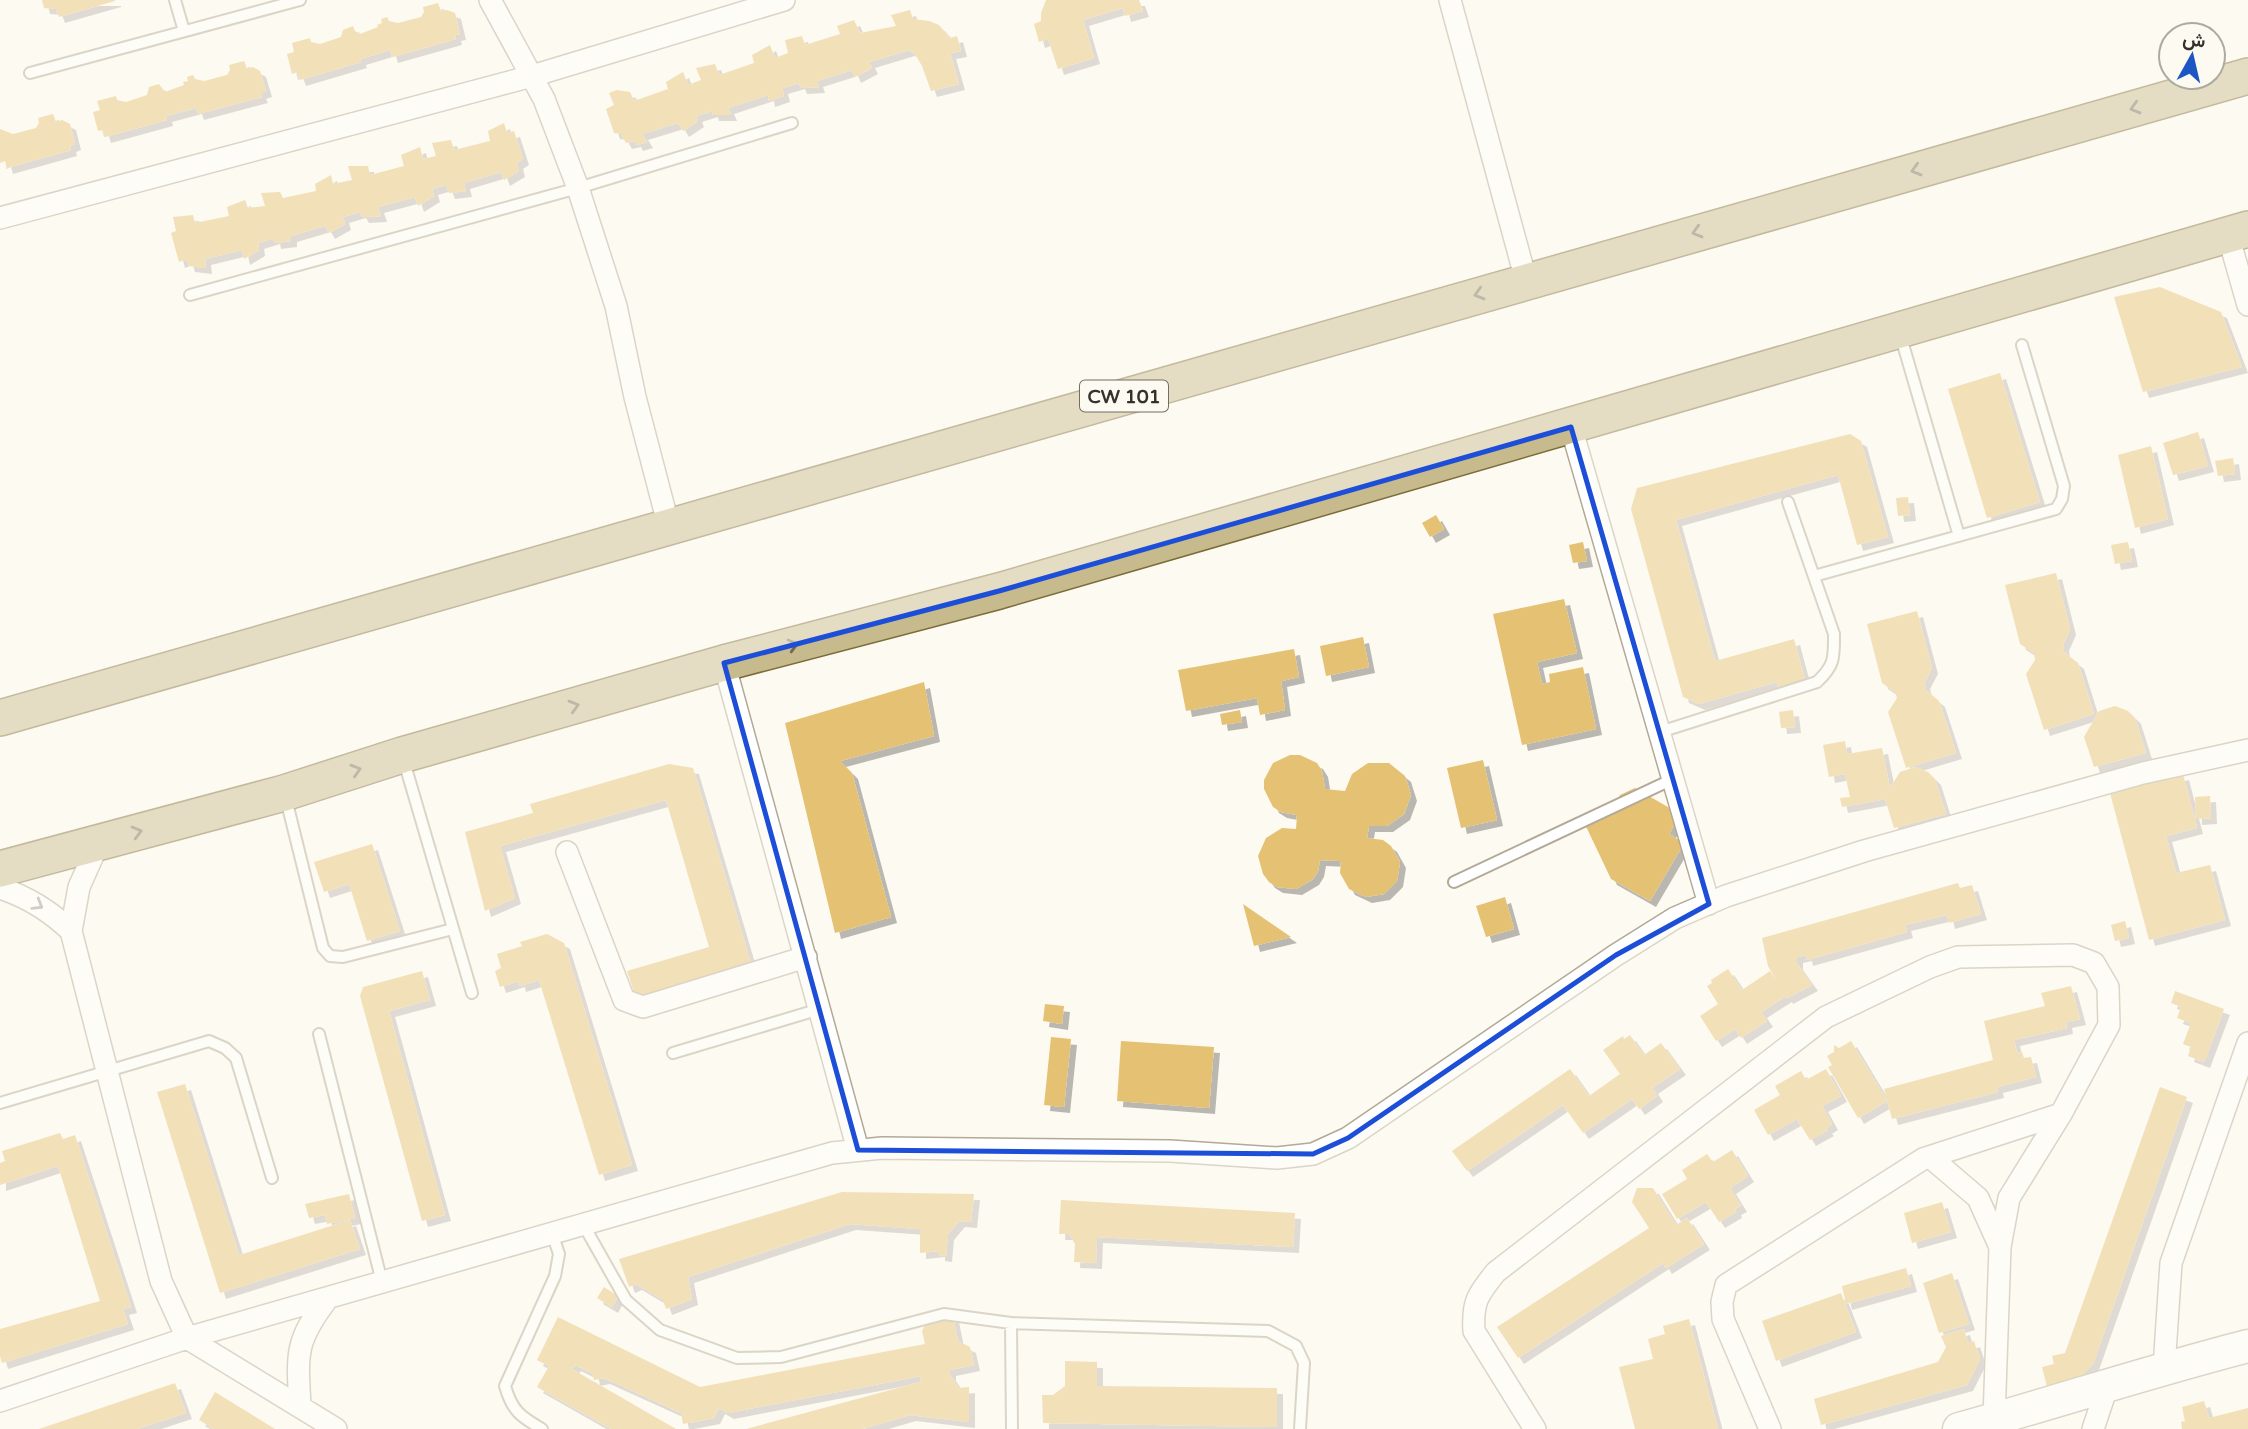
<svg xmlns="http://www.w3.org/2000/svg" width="2248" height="1429" font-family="'Varela Round',Vazirmatn,sans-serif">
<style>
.building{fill:#e5c173;filter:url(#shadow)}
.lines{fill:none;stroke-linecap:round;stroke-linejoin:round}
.lane-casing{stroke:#b2a996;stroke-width:14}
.street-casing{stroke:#b2a996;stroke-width:24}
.secondary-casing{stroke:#b2a996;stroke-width:35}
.primary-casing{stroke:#7c6c39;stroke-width:38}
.lane{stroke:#fff;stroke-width:10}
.street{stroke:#fff;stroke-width:21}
.secondary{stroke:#fff;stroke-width:32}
.primary{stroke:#c7ba8c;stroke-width:35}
.oneway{stroke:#706852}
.oneway2{stroke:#9a9895}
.marked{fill:none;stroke:#1d4ed8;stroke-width:5;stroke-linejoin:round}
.labels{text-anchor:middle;stroke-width:7;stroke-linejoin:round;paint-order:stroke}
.shield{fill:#fdfaf1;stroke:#726e66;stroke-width:2}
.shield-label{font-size:19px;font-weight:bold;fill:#36322b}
</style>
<defs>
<filter id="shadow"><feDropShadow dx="6" dy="6" stdDeviation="0" flood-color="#0004"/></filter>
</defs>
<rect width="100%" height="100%" fill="#fdfaf1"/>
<path class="building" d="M 42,0 L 115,0 L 115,1 L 59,17 L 56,9 L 44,8 Z
M 1046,0 L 1139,0 L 1143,11 L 1125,16 L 1123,8 L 1083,20 L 1094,58 L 1058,69 L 1048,39 L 1039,42 L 1034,24 L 1041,21 L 1041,13 Z
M 438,3 L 441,11 L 447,10 L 455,13 L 460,34 L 455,35 L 456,39 L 392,57 L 390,50 L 360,59 L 361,62 L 300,80 L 297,72 L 292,74 L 287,54 L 294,52 L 292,43 L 310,38 L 311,42 L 320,44 L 341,37 L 343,30 L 353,26 L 355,31 L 360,34 L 378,27 L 377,25 L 382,23 L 381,19 L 387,17 L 389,21 L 398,23 L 421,17 L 424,12 L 423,7 Z
M 910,10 L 913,19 L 929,21 L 939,25 L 950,38 L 957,36 L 961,51 L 950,53 L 959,84 L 931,91 L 922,66 L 915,54 L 909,50 L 869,62 L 872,68 L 855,77 L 852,70 L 817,81 L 819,87 L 801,88 L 799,83 L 782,88 L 784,96 L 769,101 L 768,95 L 728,108 L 731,115 L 713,115 L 712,111 L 696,116 L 698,121 L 683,131 L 678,123 L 642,134 L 647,142 L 637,145 L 635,141 L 626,143 L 621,134 L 614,133 L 606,109 L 614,105 L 609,93 L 617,90 L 630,92 L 634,101 L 668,89 L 666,82 L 683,72 L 688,85 L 701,80 L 696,68 L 715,64 L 719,75 L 754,63 L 752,55 L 770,45 L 775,58 L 788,53 L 785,40 L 802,36 L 805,45 L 840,34 L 837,26 L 854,20 L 860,33 L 896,26 L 891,15 Z
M 244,61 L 247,69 L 253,67 L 260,71 L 266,91 L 260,93 L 262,97 L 198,114 L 196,108 L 166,116 L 167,120 L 105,137 L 103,130 L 98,131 L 93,112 L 100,110 L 97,101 L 116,96 L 117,100 L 126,102 L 147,95 L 149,87 L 159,84 L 165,92 L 184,85 L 183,82 L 188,81 L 187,77 L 193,75 L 195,79 L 204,81 L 227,75 L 230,70 L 229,65 Z
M 53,114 L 56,122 L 62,120 L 70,124 L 75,144 L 70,146 L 71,150 L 7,168 L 5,161 L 0,163 L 0,129 L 13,134 L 36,128 L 39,123 L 38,118 Z
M 504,123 L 507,133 L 514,131 L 523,159 L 517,163 L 519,171 L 504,180 L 501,172 L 464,183 L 466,191 L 449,193 L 446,185 L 432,189 L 434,196 L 418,206 L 415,197 L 378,207 L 381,216 L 363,217 L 360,212 L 343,217 L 345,224 L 329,233 L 325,226 L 291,236 L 291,241 L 275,243 L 274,238 L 258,243 L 259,250 L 244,259 L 242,250 L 205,259 L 206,268 L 189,266 L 187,259 L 179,262 L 171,233 L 176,231 L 173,217 L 193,215 L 195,223 L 229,216 L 227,207 L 245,200 L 248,208 L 265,206 L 261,193 L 280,192 L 283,198 L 316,191 L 315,184 L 331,175 L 333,184 L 352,180 L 348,166 L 368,166 L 370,175 L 404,166 L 401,155 L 420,147 L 423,159 L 436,156 L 432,143 L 451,140 L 454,150 L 490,141 L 488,131 Z
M 2160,287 L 2221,312 L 2242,367 L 2143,392 L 2114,297 Z
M 2000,373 L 2040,502 L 1987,518 L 1948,389 Z
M 2198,432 L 2208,466 L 2173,475 L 2163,443 Z
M 1850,434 L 1861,441 L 1888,537 L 1857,545 L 1838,475 L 1676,520 L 1715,661 L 1794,639 L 1805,680 L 1778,687 L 1777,682 L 1699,704 L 1683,697 L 1631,509 L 1637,488 Z
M 2151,446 L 2168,519 L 2135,528 L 2118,455 Z
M 2233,458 L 2235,474 L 2218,476 L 2215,461 Z
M 1908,497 L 1910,515 L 1898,516 L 1896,498 Z
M 1436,515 L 1444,529 L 1430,537 L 1422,523 Z
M 1583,542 L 1587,561 L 1573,563 L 1569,545 Z
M 2128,542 L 2132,561 L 2115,564 L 2111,545 Z
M 2056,573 L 2070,629 L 2063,645 L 2064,652 L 2078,663 L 2094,714 L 2044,730 L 2026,674 L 2035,660 L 2034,653 L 2020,644 L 2005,585 Z
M 1564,599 L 1577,653 L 1537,662 L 1542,684 L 1550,682 L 1549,674 L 1583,667 L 1596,729 L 1522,745 L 1493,614 Z
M 1917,611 L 1932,668 L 1924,683 L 1926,690 L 1939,701 L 1956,753 L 1906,768 L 1888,712 L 1897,698 L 1895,692 L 1882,683 L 1867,624 Z
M 1363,637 L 1369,667 L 1326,676 L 1320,646 Z
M 1294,649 L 1299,677 L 1281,681 L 1285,710 L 1260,715 L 1257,698 L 1186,711 L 1178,670 Z
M 924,682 L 934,736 L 840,761 L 852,773 L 891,917 L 835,933 L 785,723 Z
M 2115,706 L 2128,711 L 2135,718 L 2146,753 L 2094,767 L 2084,737 L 2099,711 Z
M 1240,710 L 1242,722 L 1222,725 L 1220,714 Z
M 1793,710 L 1795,727 L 1781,728 L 1779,712 Z
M 1845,741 L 1847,754 L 1882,748 L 1890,788 L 1900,772 L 1915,767 L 1928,772 L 1935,779 L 1946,814 L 1894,828 L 1885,799 L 1842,807 L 1840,798 L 1850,797 L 1845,774 L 1829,777 L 1823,745 Z
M 1290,755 L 1300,755 L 1317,763 L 1322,771 L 1325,789 L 1345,791 L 1352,774 L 1368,763 L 1389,763 L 1405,776 L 1411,795 L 1404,814 L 1387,826 L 1369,826 L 1367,838 L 1383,840 L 1391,846 L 1400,862 L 1397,881 L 1384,894 L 1366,897 L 1349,889 L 1340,873 L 1341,861 L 1320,860 L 1318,871 L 1313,879 L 1296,889 L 1277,887 L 1269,882 L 1263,874 L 1258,856 L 1266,838 L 1282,828 L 1296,829 L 1297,815 L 1281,812 L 1273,807 L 1264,789 L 1264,780 L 1273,763 Z
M 1483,760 L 1497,820 L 1461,828 L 1447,768 Z
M 669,764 L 693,768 L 752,967 L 637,1001 L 627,971 L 709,947 L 666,800 L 500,846 L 515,898 L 485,911 L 465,832 L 533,813 L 530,804 Z
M 2183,774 L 2197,828 L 2166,836 L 2176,873 L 2210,865 L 2225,920 L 2149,940 L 2110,793 Z
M 1635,788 L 1680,814 L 1669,834 L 1684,843 L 1650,901 L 1611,879 L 1582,818 L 1616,802 L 1620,795 Z
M 2210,796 L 2211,818 L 2196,819 L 2195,797 Z
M 372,844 L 400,931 L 367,941 L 349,884 L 324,892 L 314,862 Z
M 1958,883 L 1960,888 L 1972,885 L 1981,914 L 1949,923 L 1947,915 L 1905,925 L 1907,932 L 1807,960 L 1806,955 L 1797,957 L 1797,964 L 1812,985 L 1787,998 L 1786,996 L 1761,1012 L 1767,1021 L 1741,1038 L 1735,1029 L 1716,1041 L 1700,1016 L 1718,1004 L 1707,986 L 1712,983 L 1711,980 L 1728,969 L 1742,990 L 1770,971 L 1776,980 L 1768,966 L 1762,938 Z
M 1505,897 L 1514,929 L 1486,937 L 1476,906 Z
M 1243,904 L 1291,937 L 1254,946 Z
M 2125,921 L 2129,938 L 2115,941 L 2111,925 Z
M 547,934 L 564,943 L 632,1165 L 599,1175 L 539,980 L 520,986 L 519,981 L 500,987 L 495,971 L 501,968 L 497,954 L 522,946 L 520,942 Z
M 422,971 L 430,1000 L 389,1011 L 445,1215 L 422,1221 L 360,996 L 363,987 Z
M 2071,986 L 2080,1019 L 2066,1022 L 2067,1028 L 2014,1040 L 2017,1053 L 2022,1052 L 2024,1058 L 2031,1057 L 2036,1077 L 1997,1087 L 1998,1092 L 1892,1119 L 1884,1089 L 1993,1060 L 1984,1021 L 2045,1006 L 2041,993 Z
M 2175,991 L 2224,1009 L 2204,1062 L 2188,1056 L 2191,1047 L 2183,1044 L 2191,1023 L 2177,1018 L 2181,1007 L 2171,1003 Z
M 1045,1004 L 1064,1006 L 1062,1024 L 1043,1021 Z
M 1630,1035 L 1644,1055 L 1661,1043 L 1680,1069 L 1652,1088 L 1657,1096 L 1639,1109 L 1632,1099 L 1583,1133 L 1563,1105 L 1467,1171 L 1452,1151 L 1570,1069 L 1589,1096 L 1620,1074 L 1603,1050 L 1623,1036 L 1624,1039 Z
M 1051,1037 L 1071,1039 L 1064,1107 L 1044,1105 Z
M 1121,1041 L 1214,1047 L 1209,1108 L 1117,1101 Z
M 1851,1041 L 1887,1101 L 1858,1118 L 1828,1067 L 1832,1065 L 1827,1056 L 1834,1052 L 1834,1045 L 1839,1048 Z
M 1826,1069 L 1841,1096 L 1822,1106 L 1832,1124 L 1826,1128 L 1828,1130 L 1810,1140 L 1797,1119 L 1768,1135 L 1754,1110 L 1780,1095 L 1775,1086 L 1801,1071 L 1806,1080 Z
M 185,1084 L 239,1255 L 350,1220 L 360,1249 L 220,1293 L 157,1092 Z
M 2160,1087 L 2187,1097 L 2093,1364 L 2078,1379 L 2047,1387 L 2042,1367 L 2054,1364 L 2052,1356 L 2065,1353 Z
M 60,1133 L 63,1139 L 75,1135 L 131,1307 L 123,1309 L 128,1324 L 2,1363 L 0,1356 L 0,1329 L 100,1301 L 58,1166 L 0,1185 L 0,1163 L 5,1161 L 2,1151 Z
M 1732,1150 L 1748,1176 L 1730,1188 L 1741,1206 L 1735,1209 L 1736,1212 L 1719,1222 L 1706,1202 L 1677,1219 L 1662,1194 L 1687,1179 L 1682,1170 L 1707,1154 L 1713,1162 Z
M 1637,1188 L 1653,1188 L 1676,1225 L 1687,1218 L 1704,1244 L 1666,1268 L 1663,1263 L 1518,1358 L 1497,1327 L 1649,1228 L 1632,1202 Z
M 842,1192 L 974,1194 L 971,1222 L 959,1221 L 948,1234 L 946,1256 L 939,1255 L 939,1251 L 920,1253 L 920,1229 L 850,1224 L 688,1277 L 692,1299 L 666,1309 L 663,1300 L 636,1284 L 629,1287 L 619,1259 Z
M 349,1194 L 355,1218 L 327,1224 L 325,1215 L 309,1218 L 305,1204 Z
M 1061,1200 L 1295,1213 L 1293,1247 L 1097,1237 L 1096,1263 L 1074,1262 L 1075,1244 L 1069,1234 L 1059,1234 Z
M 1942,1202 L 1951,1232 L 1912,1243 L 1904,1213 Z
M 1906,1268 L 1911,1286 L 1846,1304 L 1842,1286 Z
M 1952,1273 L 1969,1324 L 1939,1333 L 1923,1283 Z
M 604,1287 L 618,1296 L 612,1307 L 597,1298 Z
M 1841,1293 L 1856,1332 L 1776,1361 L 1762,1321 Z
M 953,1316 L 958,1341 L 970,1347 L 974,1365 L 950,1370 L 950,1375 L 959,1388 L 969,1387 L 969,1422 L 910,1415 L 862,1429 L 746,1429 L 920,1382 L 921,1376 L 728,1413 L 719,1408 L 714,1418 L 683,1424 L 681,1413 L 604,1378 L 594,1380 L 593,1374 L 575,1365 L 572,1369 L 676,1429 L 611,1429 L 537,1387 L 549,1366 L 537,1360 L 558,1317 L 700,1387 L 925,1344 L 922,1331 L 927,1321 Z
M 1689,1319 L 1718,1429 L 1635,1429 L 1619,1367 L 1653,1359 L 1648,1339 L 1665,1334 L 1663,1326 Z
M 1964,1329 L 1968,1343 L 1974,1341 L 1980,1359 L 1967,1385 L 1821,1425 L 1814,1399 L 1938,1362 L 1946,1347 L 1941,1336 Z
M 1065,1361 L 1097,1362 L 1097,1386 L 1277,1388 L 1277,1427 L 1043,1423 L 1042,1395 L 1053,1395 L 1065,1386 Z
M 175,1383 L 186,1413 L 137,1429 L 39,1429 Z
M 215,1392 L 275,1429 L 214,1429 L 199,1420 Z
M 2204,1401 L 2209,1418 L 2248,1408 L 2248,1429 L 2182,1429 L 2181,1422 L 2185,1421 L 2182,1407 Z"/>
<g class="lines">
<defs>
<path id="lane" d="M 175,0 L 184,31
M 30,73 L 300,0
M 190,295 L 578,188 L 792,123
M 1900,334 L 1959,536
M 1814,576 L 2056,509 L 2062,499 L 2064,486 L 2022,345
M 1660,732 L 1817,682 C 1835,665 1834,658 1834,634 L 1788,502
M 403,758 L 472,993
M 286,799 L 323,948 L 330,956 L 343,957 L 453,929
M 1454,882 L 1673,779
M 319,1034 L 382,1282
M 673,1053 L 820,1009
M 0,1103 L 209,1041 L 225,1048 L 236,1058 L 272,1178
M 583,1224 L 626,1300 L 660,1330 L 737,1358 L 781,1357 L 944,1314 L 1011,1323 L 1268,1331 L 1296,1346 L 1304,1363 L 1300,1429
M 1011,1323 L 1012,1429
M 542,1429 C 521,1417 512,1411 505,1386 L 555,1276 L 559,1254 L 552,1233"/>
<path id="street" d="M 490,0 L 544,99 L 578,188 L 616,306 L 635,397 L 669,527
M 1450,0 L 1526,280
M 0,218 L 532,76 L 784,0
M 2228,235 L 2248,305
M 1571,427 L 1709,904
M 724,663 L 858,1150
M 99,842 L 79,887 L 71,931 L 161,1281 L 187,1338 L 336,1429
M 567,852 L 624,1000 L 643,1007 L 806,957
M 0,888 C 28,897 50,911 71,931
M 1930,1157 L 1978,1198 L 2000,1247
M 2164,1368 L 2171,1263 L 2248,1043
M 0,1401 L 187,1338 L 832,1153 L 882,1148 L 1170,1151 L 1277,1158 L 1313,1154 L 1348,1138 L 1616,955 L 1675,918 L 1726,896 L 1864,851 L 2143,773 L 2248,750
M 300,1406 C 297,1353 295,1341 328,1298
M 1535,1429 L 1474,1331 C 1472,1302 1478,1294 1496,1272 L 1826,1017 L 1930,967 L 1958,957 L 2073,955 L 2094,963 L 2108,987 L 2109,1025 L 2061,1114 L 2009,1198 L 2000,1247 L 1994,1419
M 1770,1429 L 1723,1319 L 1722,1302 L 1726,1285 L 1923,1159 L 2061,1114
M 2093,1429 L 2107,1387"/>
<path id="secondary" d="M 1959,1429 C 2056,1402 2151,1371 2248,1346"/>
<path id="primary" d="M 0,718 L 2248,76
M 0,869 L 284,793 L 402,755 L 724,663 L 999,591 L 2248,229"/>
</defs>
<use href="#lane" class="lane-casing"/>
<use href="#street" class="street-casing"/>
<use href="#secondary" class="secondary-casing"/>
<use href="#primary" class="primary-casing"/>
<use href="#lane" class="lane"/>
<use href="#street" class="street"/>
<use href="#secondary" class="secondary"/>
<use href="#primary" class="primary"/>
</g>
<defs><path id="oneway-chevron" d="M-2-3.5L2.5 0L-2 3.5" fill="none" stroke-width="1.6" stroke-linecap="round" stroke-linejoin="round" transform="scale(1.75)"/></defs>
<g class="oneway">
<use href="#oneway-chevron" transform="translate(2135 108) rotate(164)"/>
<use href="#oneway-chevron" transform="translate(1916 170) rotate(164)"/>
<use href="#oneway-chevron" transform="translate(1697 232) rotate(164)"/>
<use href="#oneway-chevron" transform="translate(1479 294) rotate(164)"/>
<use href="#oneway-chevron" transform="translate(793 645) rotate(-15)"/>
<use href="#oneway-chevron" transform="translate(574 706) rotate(-16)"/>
<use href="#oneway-chevron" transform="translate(356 770) rotate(-17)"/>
<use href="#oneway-chevron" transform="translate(137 832) rotate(-15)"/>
</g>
<use class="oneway2" href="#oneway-chevron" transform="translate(38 905) rotate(31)"/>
<path d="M0 0H2248V1429H0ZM 1571,427 L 1709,904 L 1616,955 L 1348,1138 L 1313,1154 L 858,1150 L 724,663 L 999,591 Z" fill="#fdfaf1" fill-opacity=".55" fill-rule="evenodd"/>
<path class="marked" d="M 1571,427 L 1709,904 L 1616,955 L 1348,1138 L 1313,1154 L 858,1150 L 724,663 L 999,591 Z"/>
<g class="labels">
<rect class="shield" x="1080" y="380.5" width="88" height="31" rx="5"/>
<g class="shield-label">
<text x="1124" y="403">CW 101</text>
</g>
</g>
<g transform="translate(2192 56) rotate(8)"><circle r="33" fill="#fdfaf1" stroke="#adaaa2" stroke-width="2"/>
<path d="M0-5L12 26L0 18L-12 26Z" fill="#1b56c2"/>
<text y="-10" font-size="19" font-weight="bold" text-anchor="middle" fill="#36322b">ش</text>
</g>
</svg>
